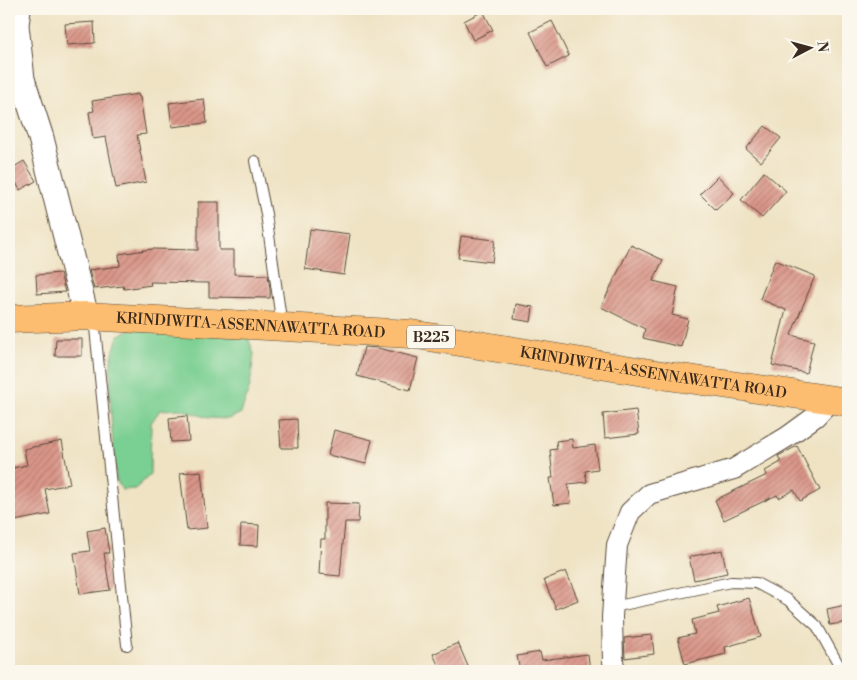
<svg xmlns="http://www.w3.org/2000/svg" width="857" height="680" font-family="'Libre Bodoni',serif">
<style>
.green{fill:#7acf92;stroke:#5a7c58}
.building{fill:url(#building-hatch)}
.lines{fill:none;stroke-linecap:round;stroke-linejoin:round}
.service-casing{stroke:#564637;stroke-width:12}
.minor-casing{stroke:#564637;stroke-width:22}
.tertiary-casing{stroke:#564637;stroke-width:27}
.primary-casing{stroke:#564637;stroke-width:29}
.service{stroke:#fff;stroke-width:10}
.minor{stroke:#fff;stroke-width:20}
.tertiary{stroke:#fff;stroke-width:25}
.primary{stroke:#fcbd6f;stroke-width:28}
.labels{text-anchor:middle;stroke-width:4.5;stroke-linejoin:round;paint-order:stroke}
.shield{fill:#fbf7ec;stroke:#75685c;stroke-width:1}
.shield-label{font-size:14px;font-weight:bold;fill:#3b2a1e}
.street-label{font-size:15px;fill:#3b2a1e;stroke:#fbf7ec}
</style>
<defs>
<pattern id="building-hatch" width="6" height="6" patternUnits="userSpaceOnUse" patternTransform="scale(1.25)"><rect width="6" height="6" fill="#da9689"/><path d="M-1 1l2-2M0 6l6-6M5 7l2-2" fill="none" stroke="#b27b6f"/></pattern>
</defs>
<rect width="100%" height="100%" fill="#fbf7ec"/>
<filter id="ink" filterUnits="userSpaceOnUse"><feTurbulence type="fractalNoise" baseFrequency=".02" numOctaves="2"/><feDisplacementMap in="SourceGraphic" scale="10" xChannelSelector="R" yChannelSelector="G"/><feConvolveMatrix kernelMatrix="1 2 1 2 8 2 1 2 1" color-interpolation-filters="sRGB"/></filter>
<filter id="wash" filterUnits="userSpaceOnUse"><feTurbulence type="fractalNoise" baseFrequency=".0096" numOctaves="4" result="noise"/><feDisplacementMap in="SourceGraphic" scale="20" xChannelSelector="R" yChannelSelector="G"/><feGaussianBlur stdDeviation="1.12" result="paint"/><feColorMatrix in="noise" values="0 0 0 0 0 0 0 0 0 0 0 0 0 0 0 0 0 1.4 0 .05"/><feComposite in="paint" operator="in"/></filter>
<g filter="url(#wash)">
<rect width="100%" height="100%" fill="#efe3c4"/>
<path class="green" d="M 130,329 L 248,337 L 254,354 L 250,386 L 241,413 L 229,419 L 208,418 L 180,409 L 160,410 L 151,423 L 150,475 L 135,489 L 122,490 L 116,479 L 112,432 L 110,394 L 111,360 L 118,336 Z"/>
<g id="blocks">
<path class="building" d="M 483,11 L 493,30 L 473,40 L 464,21 Z
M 552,21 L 569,56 L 547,67 L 530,32 Z
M 94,22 L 95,43 L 67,45 L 65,24 Z
M 138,94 L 139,97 L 140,97 L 146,134 L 137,135 L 146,182 L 116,188 L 106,137 L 93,139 L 89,112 L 94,111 L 92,101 Z
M 204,99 L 207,123 L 172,127 L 169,103 Z
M 765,126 L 781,138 L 761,162 L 746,149 Z
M 24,161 L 36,181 L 20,190 L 9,170 Z
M 764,172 L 786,191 L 762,218 L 741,200 Z
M 718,176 L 734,193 L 716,210 L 700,194 Z
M 198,202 L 219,202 L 219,250 L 234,250 L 234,274 L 268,275 L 270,289 L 270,298 L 209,297 L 209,283 L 150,282 L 151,285 L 124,289 L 123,286 L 94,289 L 89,270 L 120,266 L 119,254 L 152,249 L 198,250 Z
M 310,229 L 350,234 L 344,275 L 305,269 Z
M 461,236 L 495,240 L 492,262 L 458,258 Z
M 631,245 L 663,260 L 653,281 L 678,287 L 672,315 L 688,319 L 681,347 L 643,338 L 645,329 L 601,307 Z
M 775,260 L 815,276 L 791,335 L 814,341 L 806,373 L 772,365 L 786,310 L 760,299 Z
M 60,273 L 65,292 L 37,294 L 36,275 Z
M 516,304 L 533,307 L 531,322 L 514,319 Z
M 56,339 L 82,339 L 82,356 L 55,356 Z
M 364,347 L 378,348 L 418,358 L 410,390 L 357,376 Z
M 636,410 L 639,434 L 605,438 L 603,414 Z
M 187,416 L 189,441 L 171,442 L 169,418 Z
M 297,419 L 298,448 L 281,448 L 279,420 Z
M 334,430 L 372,440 L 366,464 L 328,455 Z
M 572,439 L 573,448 L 595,445 L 598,469 L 585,471 L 587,482 L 568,484 L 571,503 L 554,505 L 550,478 L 553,478 L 550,450 L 557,449 L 556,441 Z
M 62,441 L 70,484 L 45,489 L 50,514 L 9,522 L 9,469 L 27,465 L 24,449 Z
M 797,446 L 820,490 L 800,501 L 794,490 L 779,498 L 777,495 L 724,520 L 715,500 L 767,475 L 765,471 L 781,462 L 778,456 Z
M 201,471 L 207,528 L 187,530 L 180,473 Z
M 325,503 L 359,504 L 358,522 L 345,522 L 340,576 L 319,574 L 321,539 L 325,539 Z
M 241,524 L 259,525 L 258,546 L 240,545 Z
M 105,528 L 109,553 L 104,553 L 110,590 L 80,594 L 74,553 L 90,551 L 87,531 Z
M 722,550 L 727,573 L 694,580 L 689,557 Z
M 566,571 L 578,600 L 556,609 L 544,580 Z
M 749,598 L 761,637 L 725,647 L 726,654 L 685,664 L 678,638 L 695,634 L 692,620 L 719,613 L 717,607 Z
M 846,605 L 848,622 L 830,625 L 827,609 Z
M 652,635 L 654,654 L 625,658 L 624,638 Z
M 458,643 L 470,671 L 441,671 L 433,654 Z
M 540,652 L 542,660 L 588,654 L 590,671 L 520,671 L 517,656 Z"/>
</g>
</g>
<g filter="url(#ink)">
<use href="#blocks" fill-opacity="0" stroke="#564637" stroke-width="1"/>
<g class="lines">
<defs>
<path id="service" d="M 255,161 L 266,214 L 282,326
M 94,318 L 127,645
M 613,607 L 731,582 L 756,583 L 788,600 L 817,626 L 842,671"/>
<path id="minor" d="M 615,671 L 613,661 L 612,617 L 617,545 L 630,512 L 649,494 L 734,469 L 787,437 L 816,416 L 831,400"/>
<path id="tertiary" d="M 18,9 L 16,25 L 22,79 L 41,138 L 86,316"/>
<g id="primary">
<path id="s1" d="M 9,319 L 86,316 L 411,334 L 668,376 L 848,402"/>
</g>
</defs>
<use href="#service" class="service-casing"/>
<use href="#minor" class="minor-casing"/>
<use href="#tertiary" class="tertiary-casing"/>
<use href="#primary" class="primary-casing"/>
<use href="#service" class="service"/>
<use href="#minor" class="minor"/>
<use href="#tertiary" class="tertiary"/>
<use href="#primary" class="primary"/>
</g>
</g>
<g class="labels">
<rect class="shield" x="407" y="325.5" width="48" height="23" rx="4"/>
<g class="shield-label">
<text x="431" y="342">B225</text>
</g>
<g class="street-label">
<text dy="5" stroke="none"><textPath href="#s1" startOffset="242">KRINDIWITA-ASSENNAWATTA ROAD</textPath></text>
<text dy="5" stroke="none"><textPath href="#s1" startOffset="648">KRINDIWITA-ASSENNAWATTA ROAD</textPath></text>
</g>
</g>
<rect width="857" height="680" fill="none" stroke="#fbf7ec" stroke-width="30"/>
<g transform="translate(810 48) rotate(84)" stroke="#fbf7ec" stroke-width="4" paint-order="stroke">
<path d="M0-4L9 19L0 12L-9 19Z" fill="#3b2a1e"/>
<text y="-8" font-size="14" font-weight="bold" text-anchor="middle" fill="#3b2a1e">N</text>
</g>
</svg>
